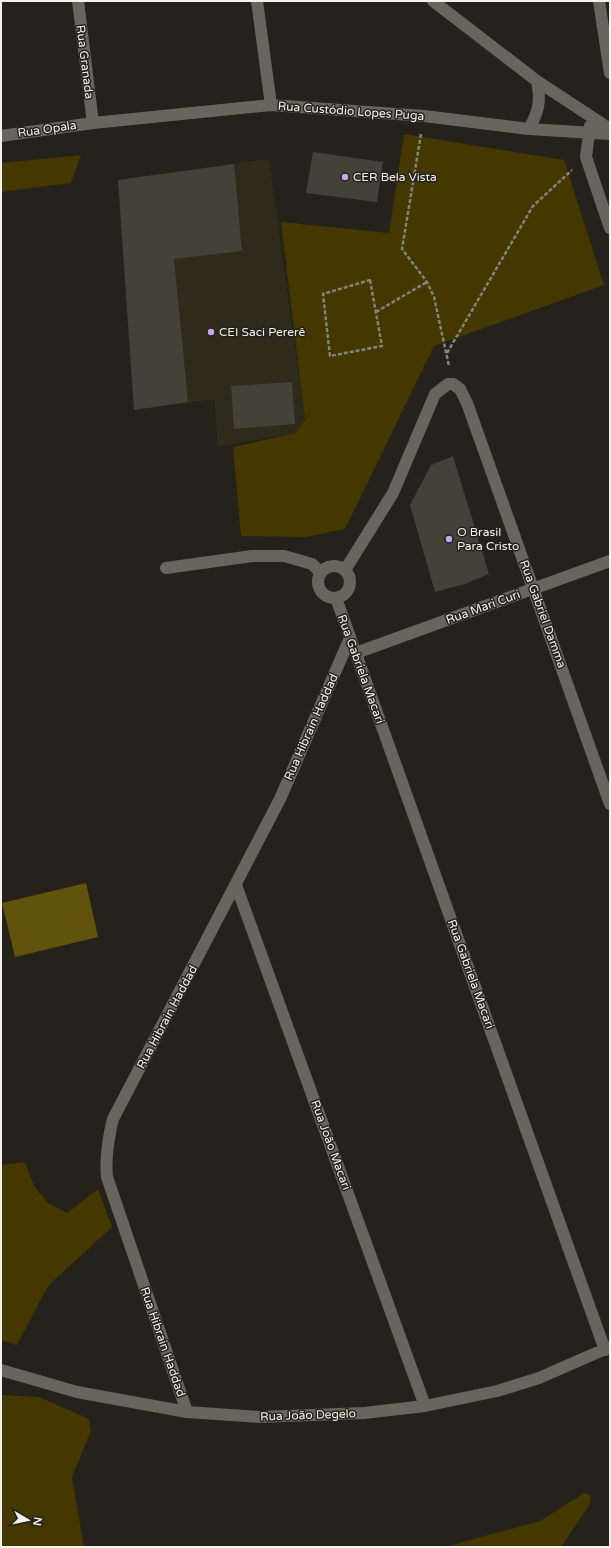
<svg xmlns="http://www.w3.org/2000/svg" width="611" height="1548" font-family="'Varela Round',sans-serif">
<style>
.built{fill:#2e2b1d}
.green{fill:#443800}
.water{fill:#61520c}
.building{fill:#434138}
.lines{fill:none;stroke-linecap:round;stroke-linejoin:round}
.path{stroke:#84837c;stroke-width:2.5;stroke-dasharray:4 2;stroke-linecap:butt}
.minor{stroke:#68665c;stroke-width:12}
.poi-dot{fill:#c8a5ee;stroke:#24221a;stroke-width:1.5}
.labels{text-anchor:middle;stroke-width:3;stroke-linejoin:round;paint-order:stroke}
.street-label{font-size:12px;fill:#f3f2ec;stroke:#24221a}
.poi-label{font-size:12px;fill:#f3f2ec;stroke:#24221a;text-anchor:start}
</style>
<rect width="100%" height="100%" fill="#24221a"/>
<path class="built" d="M 269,159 L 305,420 L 296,433 L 217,447 L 215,399 L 134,410 L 118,180 Z"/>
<path class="green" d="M 404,134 L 564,160 L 604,285 L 434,346 L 345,529 L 307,537 L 241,536 L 233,447 L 296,433 L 305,420 L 281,222 L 389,233 Z
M 81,155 L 71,183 L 1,192 L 1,163 Z
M 25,1162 L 34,1186 L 48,1203 L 67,1213 L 98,1189 L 112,1227 L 48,1286 L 17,1345 L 1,1340 L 1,1165 Z
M 1,1395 L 39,1397 L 89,1419 L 91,1431 L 72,1477 L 84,1547 L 1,1547 Z
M 584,1493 L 591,1495 L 590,1504 L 561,1547 L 444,1547 L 540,1521 Z"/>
<path class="water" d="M 86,883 L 98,937 L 15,957 L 2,903 Z"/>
<path class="building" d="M 313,152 L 383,162 L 377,202 L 306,193 Z
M 234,164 L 242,251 L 174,259 L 188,402 L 134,410 L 118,180 Z
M 292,382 L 295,424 L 234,429 L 231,386 Z
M 453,456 L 489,574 L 465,584 L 435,592 L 410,505 L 431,465 Z"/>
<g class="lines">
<path class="path" d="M 421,134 L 402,249 L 427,282 L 434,297 L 449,366
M 370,280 L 382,346 L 330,356 L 323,294 Z
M 376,312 L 427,282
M 447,353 L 533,206 L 572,170"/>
<path class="minor" d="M 78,1 L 93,123
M 257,1 L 271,105
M 433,1 L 537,81 L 610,129
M 599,1 L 610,73
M 590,126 L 586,157 L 610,228
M 529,129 C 539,111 541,101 537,81
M 1,136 L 93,123 L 271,105 L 424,116 L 529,129 L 610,134
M318 582a16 16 0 1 1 32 0a16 16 0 1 1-32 0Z
M 166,568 L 252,556 L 284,556 L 312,564 L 321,573
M 345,570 L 393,493 L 435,394 L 448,384 L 453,384 L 460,389 L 467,403 L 610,804
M 336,598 L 605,1350
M 356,653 L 610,561
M 236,885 L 425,1406
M 1,1370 L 77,1392 L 187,1412 L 260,1417 L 364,1413 L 425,1406 L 497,1391 L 539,1378 L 610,1347
M 187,1412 L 107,1177 C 105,1157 108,1139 113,1119 L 280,799 L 350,638"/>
</g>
<g class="poi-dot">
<circle cx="345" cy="177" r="4"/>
<circle cx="211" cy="332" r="4"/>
<circle cx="449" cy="539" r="4"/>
</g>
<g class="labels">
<g class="street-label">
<text transform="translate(85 62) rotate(83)" y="4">Rua Granada</text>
<text transform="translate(351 111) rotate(4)" y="4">Rua Custódio Lopes Puga</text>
<text transform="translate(47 129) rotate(-8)" y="4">Rua Opala</text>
<text transform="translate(483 607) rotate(-20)" y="4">Rua Mari Curi</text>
<text transform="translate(543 614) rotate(70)" y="4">Rua Gabriel Damma</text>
<text transform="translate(361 669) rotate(70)" y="4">Rua Gabriela Macari</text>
<text transform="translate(311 727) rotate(-66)" y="4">Rua Hibrain Haddad</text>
<text transform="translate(471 974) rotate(70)" y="4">Rua Gabriela Macari</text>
<text transform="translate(167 1017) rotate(-62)" y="4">Rua Hibrain Haddad</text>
<text transform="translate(331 1145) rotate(70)" y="4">Rua João Macari</text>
<text transform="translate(163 1342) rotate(71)" y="4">Rua Hibrain Haddad</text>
<text transform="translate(308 1415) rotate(-2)" y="4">Rua João Degelo</text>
</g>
<g class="poi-label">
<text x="353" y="181">CER Bela Vista</text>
<text x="219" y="336">CEI Saci Pererê</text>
<text x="457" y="536">O Brasil<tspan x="457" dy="14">Para Cristo</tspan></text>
</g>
</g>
<rect width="611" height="1548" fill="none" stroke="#f3f2ec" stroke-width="4"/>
<g transform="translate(28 1520) rotate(99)" stroke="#24221a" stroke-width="3" paint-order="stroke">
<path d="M0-3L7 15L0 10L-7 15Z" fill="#f3f2ec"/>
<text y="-6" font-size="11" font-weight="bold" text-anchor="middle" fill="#f3f2ec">N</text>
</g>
</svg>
